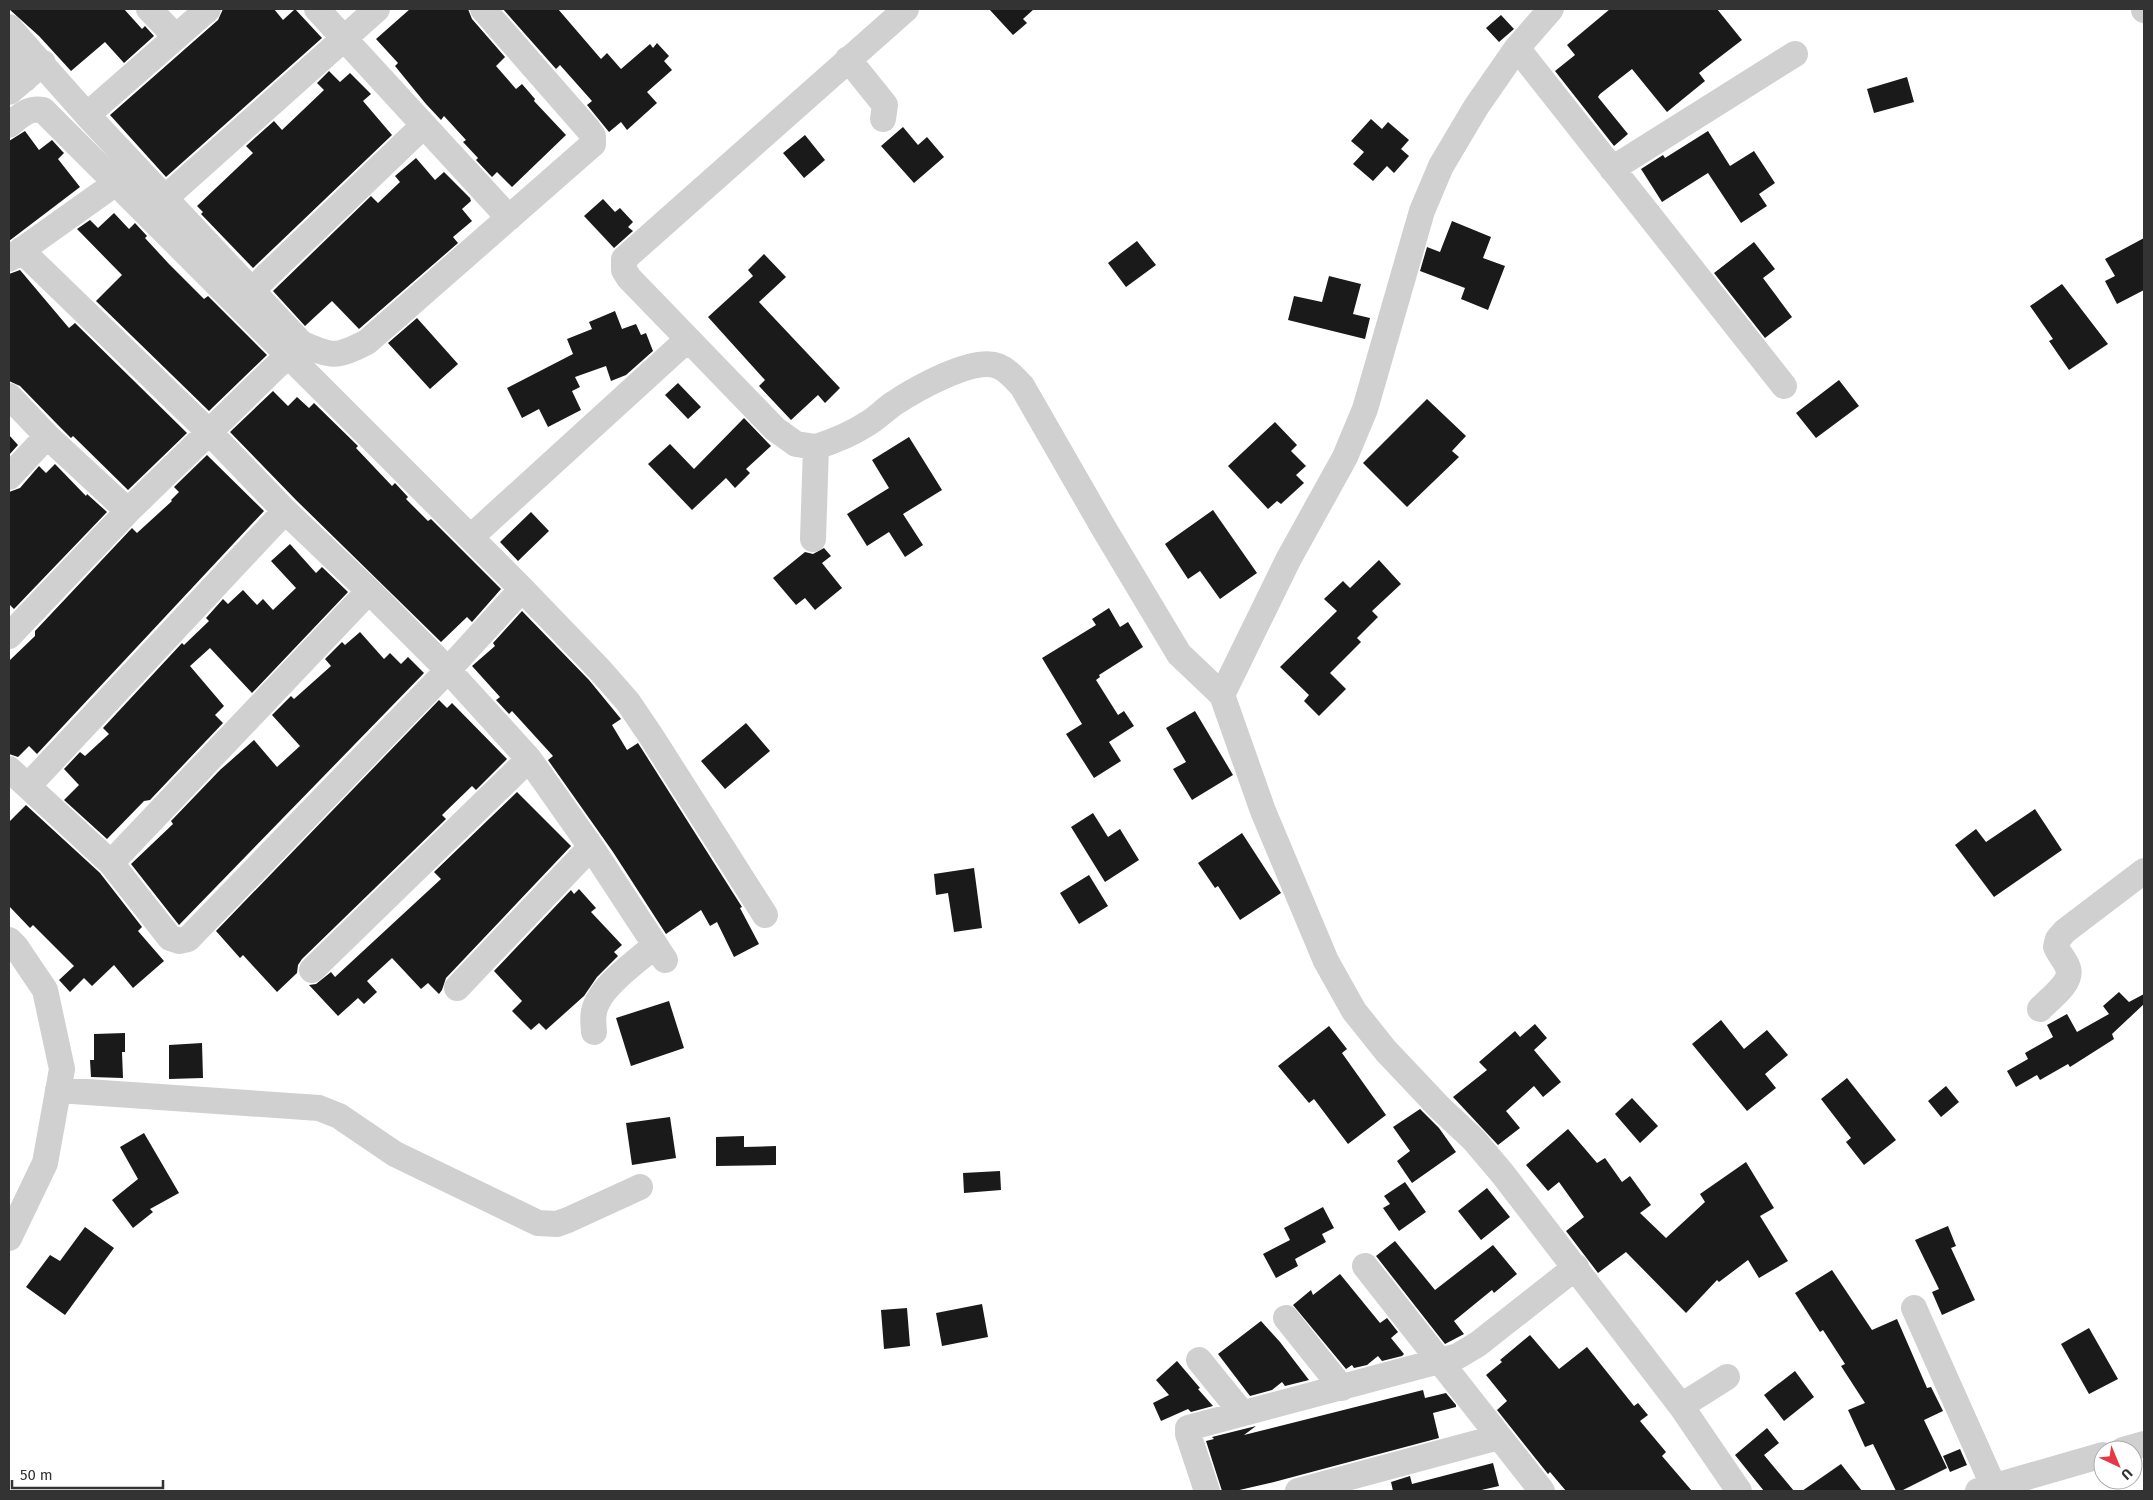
<svg xmlns="http://www.w3.org/2000/svg" width="2153" height="1500" font-family="'Fira Sans',sans-serif">
<style>
.building{fill:#1a1a1a}
.lines{fill:none;stroke-linecap:round;stroke-linejoin:round}
.minor{stroke:#d0d0d0;stroke-width:26}
</style>
<rect width="100%" height="100%" fill="#fff"/>
<path class="building" d="M 9,9 L 124,9 L 142,29 L 145,26 L 154,36 L 124,63 L 105,42 L 71,71 L 39,36 Z
M 223,9 L 274,9 L 283,20 L 295,9 L 322,38 L 166,177 L 110,115 L 218,20 Z
M 410,9 L 468,9 L 472,19 L 505,57 L 496,66 L 516,89 L 522,84 L 535,99 L 534,101 L 566,135 L 512,187 L 497,172 L 492,177 L 476,160 L 478,158 L 463,142 L 466,140 L 444,116 L 441,120 L 426,104 L 395,66 L 398,63 L 376,39 Z
M 503,9 L 558,9 L 601,59 L 607,53 L 621,69 L 650,44 L 653,48 L 657,43 L 669,56 L 664,61 L 672,70 L 647,92 L 657,103 L 627,130 L 621,122 L 609,132 L 587,105 L 592,101 L 560,65 L 556,69 Z
M 989,9 L 1034,9 L 1023,19 L 1027,23 L 1013,35 Z
M 1610,9 L 1717,9 L 1742,40 L 1699,73 L 1705,81 L 1667,112 L 1632,69 L 1600,94 L 1598,97 L 1628,134 L 1614,146 L 1555,71 L 1575,55 L 1567,45 Z
M 1501,15 L 1514,29 L 1499,42 L 1486,28 Z
M 329,71 L 340,82 L 350,73 L 371,94 L 363,101 L 392,135 L 253,268 L 201,214 L 203,212 L 197,206 L 253,153 L 246,146 L 274,121 L 282,130 L 324,90 L 317,83 Z
M 1907,77 L 1914,102 L 1874,113 L 1867,89 Z
M 1371,119 L 1382,129 L 1388,122 L 1409,140 L 1401,149 L 1409,156 L 1394,173 L 1387,166 L 1373,181 L 1353,164 L 1364,152 L 1351,141 Z
M 903,127 L 918,145 L 927,137 L 944,157 L 914,183 L 881,146 Z
M 25,131 L 39,150 L 52,140 L 62,151 L 64,153 L 58,159 L 80,187 L 9,241 L 9,141 Z
M 1708,131 L 1730,166 L 1754,151 L 1775,183 L 1759,194 L 1767,206 L 1741,223 L 1708,173 L 1662,202 L 1641,169 L 1663,155 L 1665,158 Z
M 805,135 L 825,160 L 804,178 L 783,153 Z
M 416,158 L 435,180 L 444,172 L 470,198 L 471,201 L 462,209 L 472,221 L 453,237 L 458,243 L 359,329 L 332,301 L 305,326 L 273,291 L 371,196 L 378,203 L 400,182 L 395,176 Z
M 603,199 L 615,212 L 620,208 L 633,222 L 628,227 L 633,231 L 614,248 L 584,216 Z
M 114,213 L 129,229 L 135,223 L 147,236 L 145,238 L 169,264 L 204,299 L 208,296 L 267,355 L 209,411 L 96,301 L 122,275 L 77,229 L 90,220 L 98,228 Z
M 1452,221 L 1491,237 L 1483,258 L 1505,266 L 1488,310 L 1461,299 L 1465,288 L 1420,271 L 1427,247 L 1440,252 Z
M 2144,238 L 2144,290 L 2117,304 L 2105,281 L 2115,276 L 2105,259 Z
M 1137,241 L 1156,265 L 1126,287 L 1108,263 Z
M 1754,242 L 1775,269 L 1763,278 L 1792,317 L 1765,338 L 1714,273 Z
M 764,254 L 786,277 L 759,302 L 840,388 L 825,403 L 818,395 L 791,420 L 759,386 L 765,380 L 708,317 L 753,276 L 748,270 Z
M 20,270 L 69,328 L 75,323 L 187,433 L 128,490 L 73,436 L 71,438 L 58,425 L 20,386 L 9,381 L 9,274 Z
M 1329,276 L 1361,284 L 1353,314 L 1370,318 L 1365,339 L 1288,320 L 1294,296 L 1322,302 Z
M 2062,284 L 2108,344 L 2069,370 L 2049,341 L 2053,339 L 2030,306 Z
M 615,311 L 622,329 L 636,324 L 641,335 L 646,333 L 653,351 L 626,375 L 611,381 L 606,366 L 575,377 L 580,387 L 572,391 L 581,410 L 548,427 L 539,409 L 522,418 L 507,388 L 573,354 L 567,339 L 592,329 L 589,322 Z
M 417,318 L 458,364 L 430,389 L 388,343 Z
M 1839,380 L 1859,406 L 1816,438 L 1796,413 Z
M 678,383 L 701,407 L 688,419 L 665,395 Z
M 273,391 L 288,406 L 297,397 L 309,408 L 314,403 L 358,446 L 356,448 L 392,486 L 395,483 L 408,497 L 406,499 L 428,521 L 431,519 L 501,589 L 472,622 L 467,617 L 441,642 L 296,500 L 230,432 Z
M 1427,399 L 1466,436 L 1452,451 L 1459,457 L 1407,507 L 1363,463 Z
M 744,418 L 771,446 L 746,469 L 750,473 L 735,488 L 726,478 L 692,510 L 648,464 L 670,444 L 694,469 Z
M 1275,422 L 1297,445 L 1291,451 L 1306,466 L 1296,475 L 1304,483 L 1281,504 L 1277,501 L 1268,509 L 1228,466 Z
M 9,435 L 18,445 L 9,455 Z
M 909,437 L 942,490 L 903,514 L 923,545 L 905,557 L 889,532 L 867,546 L 847,514 L 889,488 L 872,460 Z
M 207,455 L 264,511 L 37,754 L 29,746 L 18,757 L 9,754 L 9,661 L 35,636 L 35,631 L 132,528 L 137,533 L 172,501 L 171,500 L 179,492 L 174,487 Z
M 55,464 L 86,496 L 87,494 L 107,512 L 14,609 L 9,604 L 9,492 L 20,488 L 39,466 L 46,473 Z
M 1213,510 L 1257,573 L 1220,599 L 1200,571 L 1188,579 L 1165,544 Z
M 531,512 L 549,531 L 518,561 L 500,542 Z
M 290,544 L 316,573 L 322,567 L 348,592 L 252,693 L 210,648 L 190,666 L 224,706 L 215,715 L 223,723 L 150,800 L 144,801 L 107,839 L 64,800 L 79,785 L 64,769 L 80,752 L 85,756 L 109,734 L 103,728 L 182,643 L 184,645 L 209,621 L 206,618 L 223,599 L 228,604 L 243,590 L 257,605 L 263,599 L 273,610 L 296,588 L 271,561 Z
M 824,548 L 831,556 L 822,563 L 842,588 L 815,610 L 805,598 L 796,605 L 773,578 L 805,552 L 813,554 Z
M 1379,560 L 1401,584 L 1372,611 L 1378,617 L 1357,638 L 1361,642 L 1330,673 L 1346,689 L 1319,716 L 1304,701 L 1309,695 L 1280,667 L 1337,611 L 1324,599 L 1343,581 L 1350,588 Z
M 1109,608 L 1120,627 L 1128,622 L 1143,647 L 1099,675 L 1100,677 L 1096,680 L 1118,715 L 1124,711 L 1134,726 L 1109,742 L 1121,761 L 1094,778 L 1066,734 L 1082,724 L 1042,658 L 1096,625 L 1092,619 Z
M 522,611 L 589,680 L 621,719 L 612,725 L 627,750 L 638,743 L 742,907 L 740,908 L 759,944 L 734,957 L 717,922 L 710,926 L 701,910 L 666,934 L 613,852 L 548,760 L 553,756 L 512,711 L 509,714 L 496,700 L 500,697 L 472,666 L 495,646 L 493,643 Z
M 360,632 L 384,659 L 390,653 L 401,664 L 408,657 L 424,673 L 179,925 L 131,864 L 173,824 L 171,821 L 220,770 L 254,740 L 277,767 L 300,746 L 272,715 L 291,696 L 294,699 L 331,666 L 325,659 L 342,642 L 345,645 Z
M 439,700 L 447,708 L 452,703 L 507,759 L 476,790 L 472,786 L 442,815 L 446,819 L 302,959 L 298,965 L 297,973 L 277,992 L 243,955 L 240,958 L 216,931 Z
M 1195,711 L 1233,775 L 1192,800 L 1173,769 L 1186,762 L 1166,728 Z
M 746,723 L 770,751 L 725,789 L 701,761 Z
M 517,792 L 571,846 L 446,978 L 442,990 L 439,994 L 428,983 L 421,989 L 392,958 L 367,981 L 377,992 L 364,1004 L 358,998 L 338,1016 L 309,985 L 316,984 L 331,972 L 335,977 L 441,879 L 434,872 Z
M 26,805 L 100,873 L 142,927 L 138,931 L 164,961 L 133,988 L 114,965 L 92,986 L 84,978 L 70,992 L 59,980 L 74,966 L 33,925 L 30,928 L 9,906 L 9,822 Z
M 2035,809 L 2062,850 L 1994,897 L 1955,845 L 1976,829 L 1986,842 Z
M 1093,813 L 1108,837 L 1120,829 L 1139,860 L 1105,882 L 1071,827 Z
M 1242,833 L 1281,893 L 1240,920 L 1218,886 L 1215,888 L 1198,863 Z
M 974,868 L 982,928 L 954,932 L 948,893 L 936,895 L 934,874 Z
M 1089,875 L 1108,906 L 1079,924 L 1060,893 Z
M 579,889 L 596,908 L 591,912 L 622,945 L 614,952 L 618,956 L 597,977 L 584,996 L 546,1030 L 539,1023 L 531,1030 L 512,1011 L 522,1001 L 494,971 L 571,890 L 574,894 Z
M 2119,992 L 2129,1002 L 2144,994 L 2144,1004 L 2112,1034 L 2114,1039 L 2070,1067 L 2068,1064 L 2040,1080 L 2037,1075 L 2016,1087 L 2007,1071 L 2028,1059 L 2025,1053 L 2053,1037 L 2047,1025 L 2067,1014 L 2077,1032 L 2109,1014 L 2103,1006 Z
M 669,1001 L 684,1048 L 631,1066 L 616,1018 Z
M 1721,1020 L 1744,1049 L 1767,1030 L 1788,1055 L 1765,1074 L 1776,1088 L 1747,1111 L 1692,1044 Z
M 1535,1024 L 1547,1038 L 1534,1050 L 1561,1082 L 1543,1097 L 1534,1086 L 1506,1111 L 1520,1128 L 1498,1145 L 1453,1097 L 1487,1070 L 1479,1062 L 1515,1031 L 1520,1037 Z
M 1329,1026 L 1347,1049 L 1342,1053 L 1386,1115 L 1348,1144 L 1314,1099 L 1309,1103 L 1278,1066 Z
M 125,1033 L 125,1052 L 122,1052 L 123,1078 L 91,1077 L 90,1060 L 94,1060 L 94,1034 Z
M 202,1043 L 203,1078 L 169,1079 L 169,1045 Z
M 1847,1078 L 1896,1140 L 1864,1165 L 1846,1142 L 1851,1138 L 1821,1099 Z
M 1946,1086 L 1959,1102 L 1941,1117 L 1928,1101 Z
M 1632,1098 L 1658,1126 L 1640,1143 L 1615,1114 Z
M 1420,1109 L 1439,1128 L 1456,1152 L 1412,1183 L 1397,1161 L 1410,1151 L 1393,1127 Z
M 670,1117 L 676,1158 L 632,1165 L 626,1123 Z
M 1568,1129 L 1597,1163 L 1605,1158 L 1622,1182 L 1630,1176 L 1651,1205 L 1640,1213 L 1666,1238 L 1705,1202 L 1700,1194 L 1746,1162 L 1774,1208 L 1760,1216 L 1788,1261 L 1759,1278 L 1748,1260 L 1719,1282 L 1717,1280 L 1686,1313 L 1626,1252 L 1598,1273 L 1566,1231 L 1584,1217 L 1559,1182 L 1548,1191 L 1526,1165 Z
M 144,1133 L 179,1193 L 150,1209 L 153,1212 L 133,1228 L 112,1200 L 138,1179 L 120,1147 Z
M 744,1136 L 744,1147 L 776,1146 L 776,1165 L 716,1166 L 716,1137 Z
M 1000,1171 L 1001,1190 L 964,1193 L 963,1173 Z
M 1405,1182 L 1426,1212 L 1399,1231 L 1383,1208 L 1390,1204 L 1384,1196 Z
M 1487,1188 L 1510,1217 L 1481,1240 L 1458,1211 Z
M 1323,1207 L 1334,1228 L 1322,1234 L 1326,1242 L 1295,1259 L 1298,1266 L 1276,1278 L 1263,1254 L 1290,1240 L 1284,1228 Z
M 1948,1226 L 1956,1246 L 1951,1248 L 1975,1300 L 1942,1315 L 1932,1292 L 1939,1289 L 1915,1240 Z
M 85,1227 L 114,1248 L 65,1315 L 26,1287 L 50,1255 L 60,1261 Z
M 1395,1241 L 1435,1290 L 1493,1245 L 1517,1274 L 1494,1293 L 1492,1290 L 1454,1321 L 1464,1334 L 1445,1344 L 1376,1256 Z
M 1832,1270 L 1872,1330 L 1897,1319 L 1927,1388 L 1931,1387 L 1943,1411 L 1924,1420 L 1947,1468 L 1901,1491 L 1896,1491 L 1873,1444 L 1865,1447 L 1848,1410 L 1865,1403 L 1841,1366 L 1845,1364 L 1823,1330 L 1820,1332 L 1795,1293 Z
M 1340,1274 L 1380,1323 L 1387,1318 L 1398,1332 L 1391,1338 L 1404,1354 L 1402,1356 L 1382,1361 L 1378,1356 L 1367,1365 L 1354,1368 L 1352,1365 L 1346,1369 L 1293,1305 L 1311,1290 L 1313,1295 Z
M 982,1304 L 988,1337 L 942,1346 L 936,1313 Z
M 907,1308 L 910,1346 L 884,1349 L 881,1310 Z
M 1261,1321 L 1280,1342 L 1309,1380 L 1285,1386 L 1282,1382 L 1272,1390 L 1250,1396 L 1218,1354 Z
M 2089,1328 L 2118,1379 L 2089,1394 L 2061,1344 Z
M 1530,1335 L 1559,1369 L 1587,1347 L 1634,1406 L 1638,1403 L 1648,1415 L 1640,1421 L 1666,1452 L 1662,1456 L 1692,1491 L 1566,1491 L 1550,1472 L 1548,1474 L 1497,1410 L 1507,1401 L 1486,1375 L 1502,1362 L 1500,1360 Z
M 1177,1361 L 1200,1388 L 1198,1389 L 1213,1406 L 1191,1412 L 1188,1409 L 1161,1421 L 1153,1403 L 1169,1395 L 1156,1380 Z
M 1795,1371 L 1814,1397 L 1784,1421 L 1764,1395 Z
M 1423,1390 L 1425,1398 L 1446,1393 L 1456,1405 L 1456,1407 L 1433,1413 L 1439,1438 L 1274,1482 L 1235,1491 L 1222,1491 L 1206,1441 L 1214,1439 L 1212,1437 L 1256,1426 L 1244,1435 Z
M 1767,1428 L 1779,1443 L 1764,1455 L 1794,1491 L 1764,1491 L 1735,1455 Z
M 1960,1449 L 1967,1465 L 1950,1472 L 1943,1456 Z
M 1493,1463 L 1499,1486 L 1477,1491 L 1393,1491 L 1391,1482 L 1410,1476 L 1412,1484 Z
M 1841,1464 L 1862,1491 L 1802,1491 Z"/>
<g class="lines">
<path class="minor" d="M 149,9 L 175,36
M 317,9 L 509,218
M 2144,9 L 2144,10
M 9,27 L 87,115 L 208,9
M 1517,48 L 1784,386
M 848,59 L 885,105 L 883,119
M 9,61 L 25,79
M 9,92 L 43,63
M 87,115 L 301,343 C 332,357 336,358 367,342 L 593,144 L 593,136 L 588,129 L 483,9
M 9,125 C 20,116 29,107 43,110 L 522,589 L 600,670 L 628,702 L 651,736 L 765,915
M 1612,169 L 1795,54
M 164,199 L 377,9
M 21,250 L 210,433 L 285,511 L 369,591 L 448,670 L 529,759 L 591,847 L 665,960
M 9,259 L 116,183
M 251,291 L 423,126
M 9,396 L 47,436 L 128,511
M 816,447 C 834,441 850,435 865,425 C 875,420 883,411 893,404 C 914,390 973,356 998,366 C 1008,370 1015,379 1022,386 L 1103,527 L 1179,654 L 1222,695 L 1263,811 L 1326,961 L 1354,1011 L 1386,1051 L 1439,1107 L 1474,1140 L 1502,1173 L 1681,1406 L 1739,1491
M 9,477 L 47,436
M 471,537 L 687,340
M 813,539 L 816,447 L 796,444 L 775,429 L 629,278 L 624,270 L 624,259 L 906,9
M 9,636 L 128,511 L 287,356
M 1222,695 L 1288,560 L 1345,457 L 1365,409 L 1422,211 L 1441,166 L 1476,107 L 1517,48 L 1551,9
M 9,769 L 111,863 L 170,938 L 179,941 L 188,939 L 448,670 L 522,589
M 28,786 L 285,511
M 111,863 L 369,591
M 9,940 L 16,947 L 45,990 L 62,1069 L 45,1163 L 9,1238
M 312,970 L 529,759
M 457,988 L 591,847
M 2040,1009 C 2049,999 2073,983 2068,968 C 2065,960 2059,954 2056,947 L 2058,939 L 2065,931 L 2144,871
M 594,1032 C 593,1021 592,1011 598,1001 C 608,981 638,961 655,945
M 58,1090 L 319,1108 L 339,1116 L 395,1154 L 538,1223 L 557,1224 L 568,1220 L 640,1187
M 1365,1266 L 1542,1491
M 1914,1308 L 1993,1485
M 1286,1318 L 1342,1388
M 1199,1360 L 1242,1413
M 1681,1406 L 1727,1377
M 2123,1450 L 2144,1444
M 1207,1491 L 1188,1434 L 1188,1428 L 1458,1356 L 1478,1344 L 1576,1267
M 1298,1491 L 1499,1437
M 1978,1491 L 2103,1455"/>
</g>
<rect width="2153" height="1500" fill="none" stroke="#333333" stroke-width="20"/>
<g transform="translate(2118 1465) rotate(136)"><circle r="24" fill="#ffffff" stroke="#adadad"/>
<path d="M0-4L9 19L0 12L-9 19Z" fill="#e63946"/>
<text y="-8" font-size="14" font-weight="bold" text-anchor="middle" fill="#333333">U</text>
</g>
<path d="M12 1480v8h151v-8" fill="none" stroke="#333333" stroke-width="2.5"/>
<text x="20" y="1480" font-size="15" fill="#333333" stroke="#ffffff" stroke-width="4" paint-order="stroke">50 m</text>
</svg>
